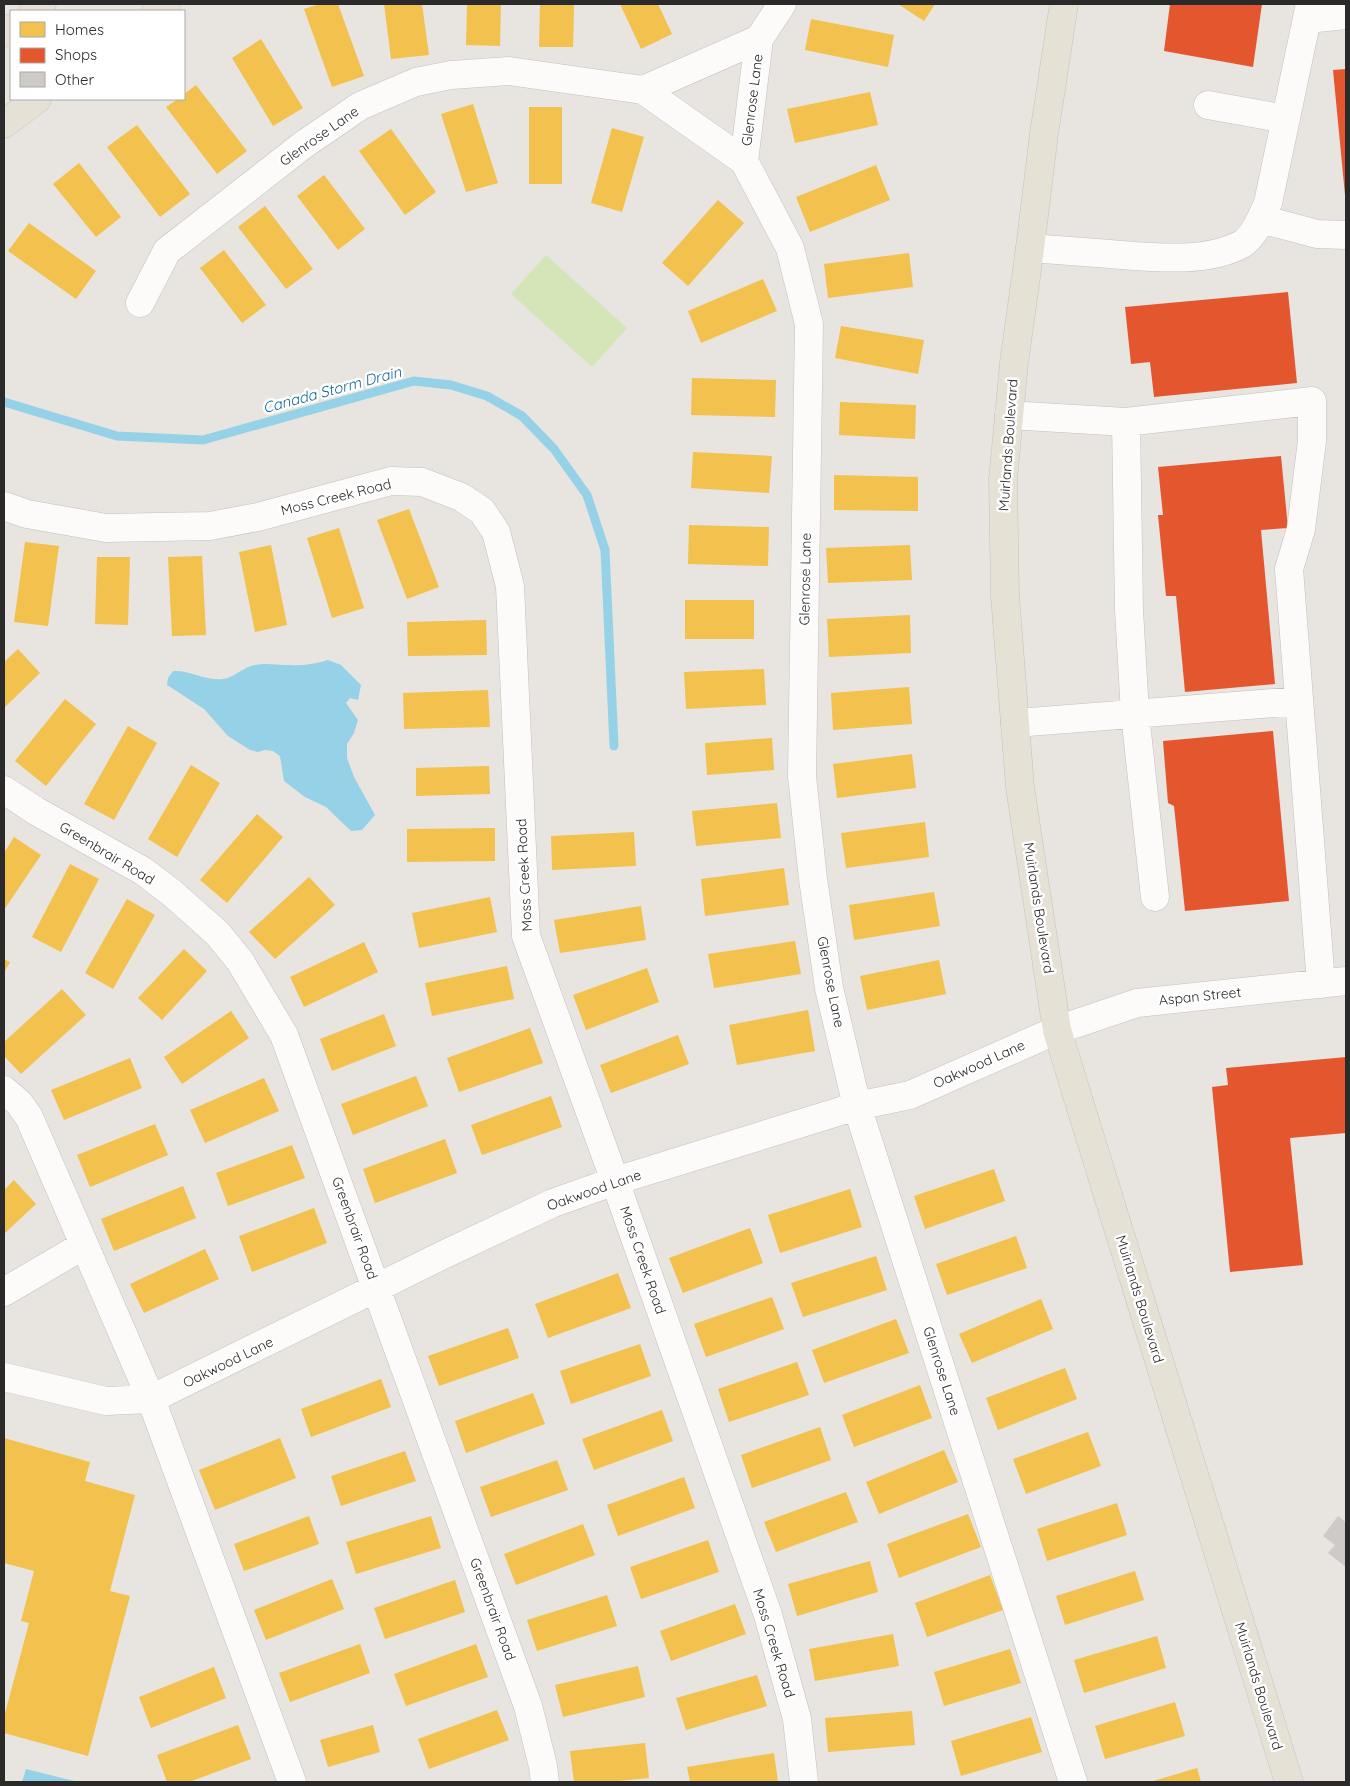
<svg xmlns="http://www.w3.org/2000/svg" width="1350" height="1786" font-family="Quicksand,sans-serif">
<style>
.pitch{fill:#d4e6b7}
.water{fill:#95d2e8}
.homes{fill:#f2c14e}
.shops{fill:#e4572e}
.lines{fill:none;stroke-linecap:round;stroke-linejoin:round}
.stream{stroke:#95d2e8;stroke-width:9}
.building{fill:#cdcac7}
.minor-casing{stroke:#c2c0c1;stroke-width:29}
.major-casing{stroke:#c4c3c1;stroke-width:29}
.minor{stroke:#fcfbfa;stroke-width:28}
.major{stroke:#e5e1d4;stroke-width:28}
.labels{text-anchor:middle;stroke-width:5;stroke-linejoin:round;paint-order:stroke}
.street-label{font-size:14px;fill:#2a2a2a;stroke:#fff}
.water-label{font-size:15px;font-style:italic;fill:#106898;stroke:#fff}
</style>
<rect width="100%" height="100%" fill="#e8e4e0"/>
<path class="pitch" d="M 546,255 L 627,328 L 592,367 L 511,294 Z"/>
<path class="water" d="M 328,660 L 341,665 L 361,685 L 358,700 L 350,698 L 346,703 L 358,720 L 354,733 L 347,744 L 347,758 L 354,777 L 375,815 L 362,830 L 351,831 L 326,807 L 305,797 L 284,781 L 280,756 L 273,751 L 265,750 L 258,752 L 250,750 L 228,736 L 204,709 L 167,685 L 168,678 L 173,671 C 191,670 205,681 223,679 C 233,678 241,669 251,666 C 264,662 276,665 289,665 C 303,666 315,664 328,660 Z
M 26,1769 L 78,1782 L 22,1782 Z"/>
<path class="homes" d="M 320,4 L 338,4 L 364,76 L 332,87 L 304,9 Z
M 384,4 L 422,4 L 429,55 L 391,59 Z
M 467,4 L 501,4 L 500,46 L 466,45 Z
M 540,4 L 574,4 L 573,47 L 539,47 Z
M 620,4 L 658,4 L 672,34 L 641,49 Z
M 898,4 L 935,4 L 924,21 Z
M 811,19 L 894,35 L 888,67 L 805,50 Z
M 261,39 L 303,108 L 273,126 L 232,58 Z
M 196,85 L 247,151 L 217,174 L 166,107 L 178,99 L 184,99 L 184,94 Z
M 870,92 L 878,125 L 795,143 L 787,109 Z
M 473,104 L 498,183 L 466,192 L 441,114 Z
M 529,107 L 562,107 L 562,184 L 529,184 Z
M 137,125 L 190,194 L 160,217 L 107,147 Z
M 612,128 L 644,137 L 622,212 L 591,203 Z
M 391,129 L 436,192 L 405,215 L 359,151 Z
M 79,163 L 121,217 L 96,237 L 53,184 Z
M 876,165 L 890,200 L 810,232 L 796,197 Z
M 324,175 L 365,229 L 338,250 L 297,196 Z
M 718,200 L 744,223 L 688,286 L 662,263 Z
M 265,206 L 313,269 L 286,289 L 238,227 Z
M 29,223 L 96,271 L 76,299 L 8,251 Z
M 224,250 L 266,305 L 242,323 L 200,268 Z
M 909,253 L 913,287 L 828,298 L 824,264 Z
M 763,279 L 777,311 L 701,343 L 688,311 Z
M 841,326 L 924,340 L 918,374 L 835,358 Z
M 692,378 L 776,380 L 775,417 L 691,415 Z
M 840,402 L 916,405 L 915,439 L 839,435 Z
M 693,452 L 772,456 L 769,493 L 691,488 Z
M 834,475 L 918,477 L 918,511 L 834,510 Z
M 409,509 L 439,587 L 407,599 L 377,520 Z
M 689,525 L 769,527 L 768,566 L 688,564 Z
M 339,528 L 364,608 L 332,618 L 307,538 Z
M 25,542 L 59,546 L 48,626 L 14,622 Z
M 271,545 L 287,625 L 255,632 L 239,552 Z
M 910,545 L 912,580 L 828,583 L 826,548 Z
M 202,556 L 206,635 L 172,636 L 168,557 Z
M 97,557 L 130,557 L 128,625 L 95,624 Z
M 685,600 L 754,600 L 754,639 L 685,639 Z
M 910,615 L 911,653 L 829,657 L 827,619 Z
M 486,620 L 487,655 L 408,656 L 407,622 Z
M 18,649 L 40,673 L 4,708 L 4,662 Z
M 764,669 L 766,705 L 686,709 L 684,672 Z
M 909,687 L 912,724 L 833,730 L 831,693 Z
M 488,690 L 490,727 L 404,729 L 403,693 Z
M 65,699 L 96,724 L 46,786 L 15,761 Z
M 128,726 L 157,743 L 114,820 L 84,804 Z
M 772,738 L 774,770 L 707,775 L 705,743 Z
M 912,754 L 916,788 L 837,798 L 833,764 Z
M 191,765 L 220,783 L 177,857 L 148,839 Z
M 489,766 L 490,794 L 416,796 L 416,768 Z
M 777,803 L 781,838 L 696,846 L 692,811 Z
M 257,814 L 283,837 L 227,903 L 200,880 Z
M 925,822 L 929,857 L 846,868 L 841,833 Z
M 495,828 L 495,861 L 407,862 L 407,829 Z
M 634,832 L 636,866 L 552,870 L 551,836 Z
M 14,837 L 41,855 L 4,910 L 4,853 Z
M 70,864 L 99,879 L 61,952 L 32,937 Z
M 784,868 L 789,905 L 705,916 L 701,879 Z
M 309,877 L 335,905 L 275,959 L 249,932 Z
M 934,892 L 940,926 L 854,940 L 849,905 Z
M 490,897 L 497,932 L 419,948 L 412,913 Z
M 127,899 L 155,915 L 113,989 L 85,973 Z
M 641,906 L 646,940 L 560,953 L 554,920 Z
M 795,941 L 801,974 L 714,988 L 708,954 Z
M 364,942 L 378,972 L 304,1007 L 290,977 Z
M 184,949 L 207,971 L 162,1020 L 138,998 Z
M 4,959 L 10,962 L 4,973 Z
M 939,960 L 946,994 L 867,1010 L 860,976 Z
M 507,966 L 514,999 L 432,1016 L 425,983 Z
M 647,968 L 659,1002 L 586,1030 L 573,995 Z
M 62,989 L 86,1015 L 21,1074 L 4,1056 L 4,1042 Z
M 808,1010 L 815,1051 L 737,1065 L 729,1025 Z
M 231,1011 L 249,1038 L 182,1084 L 164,1057 Z
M 384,1014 L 396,1046 L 332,1071 L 320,1039 Z
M 530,1028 L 543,1063 L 459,1092 L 447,1058 Z
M 678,1035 L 689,1064 L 611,1093 L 600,1065 Z
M 130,1058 L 142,1088 L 64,1120 L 51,1090 Z
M 416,1076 L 428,1106 L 353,1135 L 341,1104 Z
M 264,1078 L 279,1111 L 205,1143 L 190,1110 Z
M 551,1096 L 562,1127 L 482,1155 L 471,1125 Z
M 155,1124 L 168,1155 L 90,1187 L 77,1155 Z
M 445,1139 L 457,1173 L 375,1203 L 363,1169 Z
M 292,1145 L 305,1178 L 228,1206 L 216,1173 Z
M 994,1169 L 1005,1201 L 925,1229 L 914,1196 Z
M 14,1180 L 36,1204 L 4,1234 L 4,1190 Z
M 183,1186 L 196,1218 L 114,1251 L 101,1219 Z
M 850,1189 L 862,1227 L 780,1253 L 768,1215 Z
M 314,1208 L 327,1243 L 252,1272 L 239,1236 Z
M 750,1228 L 763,1263 L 683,1293 L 669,1258 Z
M 1016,1236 L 1027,1268 L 947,1295 L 936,1264 Z
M 205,1249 L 219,1279 L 144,1313 L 130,1284 Z
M 876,1256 L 887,1290 L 803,1317 L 791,1283 Z
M 618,1273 L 631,1308 L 548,1338 L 535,1304 Z
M 772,1297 L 784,1329 L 706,1357 L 694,1324 Z
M 1041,1299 L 1053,1329 L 972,1363 L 959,1334 Z
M 896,1319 L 909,1353 L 824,1383 L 812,1350 Z
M 508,1328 L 519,1358 L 439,1386 L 428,1356 Z
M 640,1344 L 651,1376 L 571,1404 L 560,1371 Z
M 797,1362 L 809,1395 L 729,1422 L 718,1389 Z
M 1065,1368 L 1077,1399 L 998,1430 L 986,1398 Z
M 381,1379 L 391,1407 L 311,1437 L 301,1409 Z
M 920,1385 L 932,1418 L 854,1447 L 842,1415 Z
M 533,1393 L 545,1424 L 466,1453 L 455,1421 Z
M 662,1410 L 673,1441 L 594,1470 L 582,1439 Z
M 820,1427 L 831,1460 L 752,1488 L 741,1455 Z
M 1088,1432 L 1101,1466 L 1026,1494 L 1013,1459 Z
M 4,1438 L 90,1462 L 85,1481 L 135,1495 L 110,1591 L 130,1596 L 88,1756 L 4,1733 L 4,1717 L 29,1623 L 21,1621 L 34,1571 L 4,1563 Z
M 280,1438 L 296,1478 L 215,1510 L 199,1470 Z
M 944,1450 L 958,1482 L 879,1514 L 866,1482 Z
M 405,1451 L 416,1481 L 341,1506 L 331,1476 Z
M 557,1460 L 568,1490 L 491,1517 L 480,1487 Z
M 684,1477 L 695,1508 L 618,1536 L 607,1505 Z
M 846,1492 L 858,1522 L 776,1552 L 764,1522 Z
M 1117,1503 L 1127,1535 L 1047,1561 L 1037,1529 Z
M 968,1514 L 981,1547 L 899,1578 L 887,1544 Z
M 309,1516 L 319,1544 L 244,1571 L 234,1544 Z
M 431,1516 L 441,1548 L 356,1574 L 346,1542 Z
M 583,1524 L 595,1555 L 516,1585 L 504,1554 Z
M 708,1540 L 719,1572 L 641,1599 L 630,1567 Z
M 870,1561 L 878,1592 L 797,1616 L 788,1584 Z
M 1135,1571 L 1144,1600 L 1065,1625 L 1056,1596 Z
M 990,1575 L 1003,1610 L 927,1637 L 915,1603 Z
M 332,1579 L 344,1609 L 266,1640 L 254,1610 Z
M 455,1580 L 465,1612 L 385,1639 L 374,1608 Z
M 607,1595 L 617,1626 L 537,1651 L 527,1620 Z
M 735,1604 L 746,1634 L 671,1661 L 660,1631 Z
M 893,1634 L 899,1666 L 815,1681 L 809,1649 Z
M 1157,1636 L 1166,1668 L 1084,1693 L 1074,1660 Z
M 360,1644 L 370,1673 L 290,1702 L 279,1673 Z
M 476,1644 L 488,1677 L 406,1706 L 394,1674 Z
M 1010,1649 L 1021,1683 L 944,1706 L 934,1672 Z
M 638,1666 L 645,1697 L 563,1717 L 555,1685 Z
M 214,1667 L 226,1698 L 151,1728 L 139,1697 Z
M 757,1675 L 767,1706 L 686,1730 L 676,1698 Z
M 1175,1702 L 1185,1736 L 1105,1759 L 1095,1726 Z
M 497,1710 L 509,1740 L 429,1769 L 418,1739 Z
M 912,1711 L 915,1745 L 828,1752 L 825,1718 Z
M 1031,1717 L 1042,1752 L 961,1776 L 951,1741 Z
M 238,1725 L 251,1759 L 189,1782 L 167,1782 L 157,1755 Z
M 373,1725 L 380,1752 L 328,1767 L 320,1740 Z
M 645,1743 L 649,1778 L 607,1782 L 574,1782 L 570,1751 Z
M 774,1753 L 778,1782 L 690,1782 L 687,1767 Z
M 1197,1768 L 1201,1782 L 1150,1782 Z"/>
<path class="shops" d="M 1170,4 L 1262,4 L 1253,67 L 1164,51 Z
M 1346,69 L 1346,195 L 1345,195 L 1333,70 Z
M 1288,292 L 1297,383 L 1154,397 L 1150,362 L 1131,364 L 1125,307 Z
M 1281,456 L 1288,528 L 1261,530 L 1275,684 L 1185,692 L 1176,596 L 1166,596 L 1158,515 L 1163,515 L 1158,467 Z
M 1273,731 L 1289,901 L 1185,911 L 1174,806 L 1168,803 L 1163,741 Z
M 1346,1057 L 1346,1133 L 1290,1138 L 1303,1265 L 1230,1272 L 1212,1087 L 1228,1085 L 1226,1068 Z"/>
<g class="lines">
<path class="stream" d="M 4,402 L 117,436 L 203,440 L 414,381 L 451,385 L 487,396 L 522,416 L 554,449 L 587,495 L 605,550 L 614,746"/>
</g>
<path class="building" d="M 1338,1516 L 1346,1522 L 1346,1567 L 1328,1553 L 1335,1545 L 1323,1536 Z"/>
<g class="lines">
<defs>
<path id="minor" d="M 1307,19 L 1346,15
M 759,39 L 782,4
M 1208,105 L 1286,119
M 744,161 L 790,248 L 809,324 L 802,776 L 813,879 L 829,988 L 857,1106 L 1073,1782
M 1261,219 L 1317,234 L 1346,235
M 1030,248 C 1057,250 1084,252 1110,254 C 1150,257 1206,264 1242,244 C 1255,236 1262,216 1268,203 L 1310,4
M 140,303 L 167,251 L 303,145 L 360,106 L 416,82 L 451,75 L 509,71 L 643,90 L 744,161 L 759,39 L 643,90
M 1009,415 L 1126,422
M 4,506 L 27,514 L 106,528 L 210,526 L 258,517 L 391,481 L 422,482 L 461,497 L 482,511 L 496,532 L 510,586 L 526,936 L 615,1181 L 768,1615 L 797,1719 L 804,1782
M 1015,723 L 1299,701
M 4,790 L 36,811 L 143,871 L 172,893 L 217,933 L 240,961 L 284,1035 L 528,1706 L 543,1766 L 545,1782
M 1155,897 L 1135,714 L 1129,610 L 1126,422 L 1312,401 L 1312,441 L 1301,529 L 1289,569 L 1321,984
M 4,1090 L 19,1103 L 29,1117 L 151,1399 L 292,1782
M 4,1292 L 84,1245
M 4,1377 L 106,1401 L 151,1399 L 443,1255 L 553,1203 L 615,1181 L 857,1106 L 910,1095 L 1057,1030 L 1137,1003 L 1346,981"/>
<path id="major" d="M 1064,4 L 1044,134 L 1030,248 L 1014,363 L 1003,480 L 1005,596 L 1020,787 L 1057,1030 L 1289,1782
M 33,11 L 42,4
M 156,11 L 166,4
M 4,33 L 11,28
M 4,124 L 37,99"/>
</defs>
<use href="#minor" class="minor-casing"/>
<use href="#major" class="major-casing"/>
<use href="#minor" class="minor"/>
<use href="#major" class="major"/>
</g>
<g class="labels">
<g class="street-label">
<text transform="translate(752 100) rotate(-83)" y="5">Glenrose Lane</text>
<text transform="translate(319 136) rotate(-35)" y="5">Glenrose Lane</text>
<text transform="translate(1008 445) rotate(-86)" y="5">Muirlands Boulevard</text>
<text transform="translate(336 497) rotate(-14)" y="5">Moss Creek Road</text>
<text transform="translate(805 579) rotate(-89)" y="5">Glenrose Lane</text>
<text transform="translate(107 853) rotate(31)" y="5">Greenbrair Road</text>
<text transform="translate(524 875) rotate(-93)" y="5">Moss Creek Road</text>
<text transform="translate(1039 908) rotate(81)" y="5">Muirlands Boulevard</text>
<text transform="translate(831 982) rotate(79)" y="5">Glenrose Lane</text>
<text transform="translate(1200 996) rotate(-6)" y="5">Aspan Street</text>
<text transform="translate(979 1064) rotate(-24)" y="5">Oakwood Lane</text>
<text transform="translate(594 1190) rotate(-19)" y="5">Oakwood Lane</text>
<text transform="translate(355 1228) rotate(70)" y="5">Greenbrair Road</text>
<text transform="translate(643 1260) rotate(71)" y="5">Moss Creek Road</text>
<text transform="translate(1140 1299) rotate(73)" y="5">Muirlands Boulevard</text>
<text transform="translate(228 1362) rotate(-26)" y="5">Oakwood Lane</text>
<text transform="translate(942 1371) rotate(72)" y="5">Glenrose Lane</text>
<text transform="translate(493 1609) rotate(70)" y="5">Greenbrair Road</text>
<text transform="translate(774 1643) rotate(73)" y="5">Moss Creek Road</text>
<text transform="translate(1259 1686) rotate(73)" y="5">Muirlands Boulevard</text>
</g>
<g class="water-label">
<text transform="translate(332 390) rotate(-15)" y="5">Canada Storm Drain</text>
</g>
</g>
<rect width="1350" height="1786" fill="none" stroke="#2a2a2a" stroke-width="10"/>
<rect x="10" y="10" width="175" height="90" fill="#ffffff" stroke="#aaaaaa"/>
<rect x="20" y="22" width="25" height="15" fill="#f2c14e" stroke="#aaaaaa"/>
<text x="55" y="35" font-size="15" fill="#2a2a2a">Homes</text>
<rect x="20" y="48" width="25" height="15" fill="#e4572e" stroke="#aaaaaa"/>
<text x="55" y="60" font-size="15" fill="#2a2a2a">Shops</text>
<rect x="20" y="72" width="25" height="15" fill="#cdcac7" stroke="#aaaaaa"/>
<text x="55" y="85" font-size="15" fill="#2a2a2a">Other</text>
</svg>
